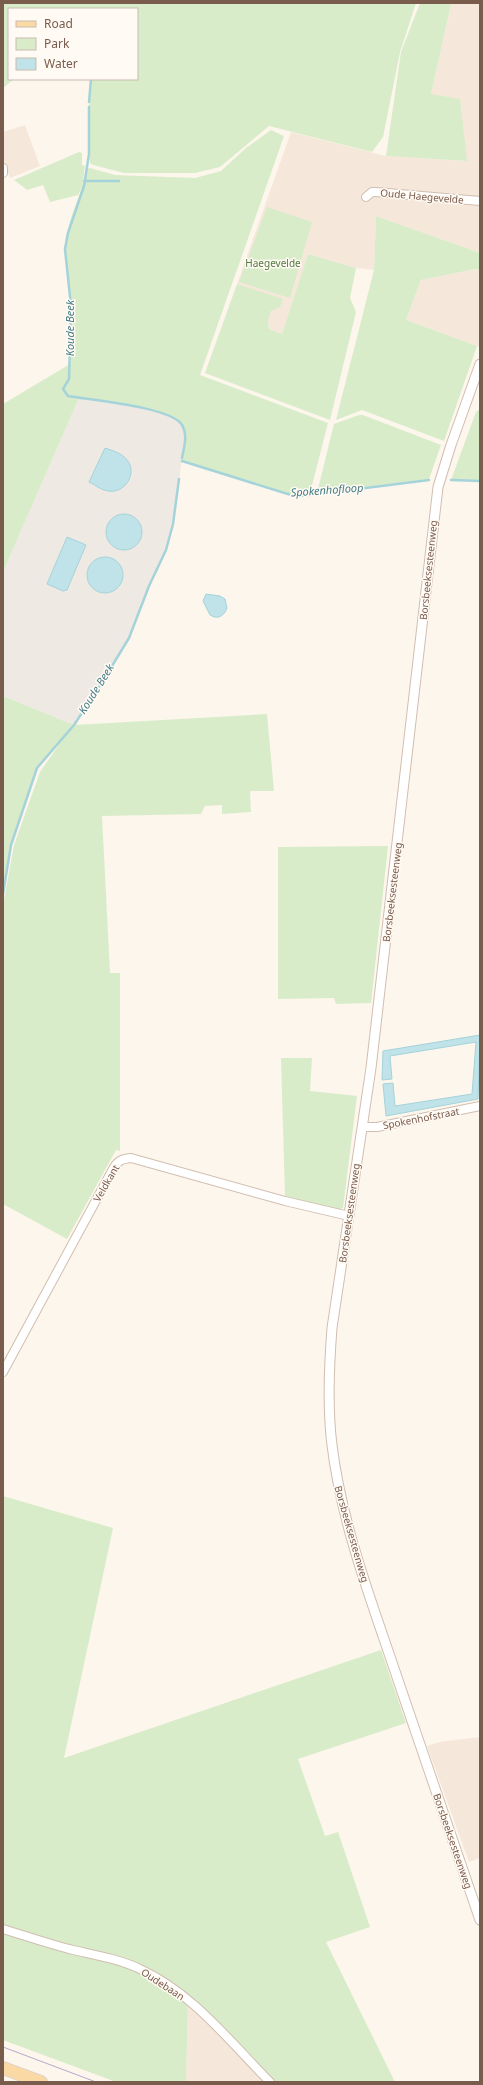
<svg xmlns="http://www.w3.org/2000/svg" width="483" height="2085" font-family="'Noto Sans',sans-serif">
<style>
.residential{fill:#f5e8da}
.industrial{fill:#efe9e4}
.green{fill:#d8ecc9}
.water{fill:#bfe3e8;stroke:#a5d3da}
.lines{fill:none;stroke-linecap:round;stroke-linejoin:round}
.stream{stroke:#a5d3da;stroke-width:2.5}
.minor-casing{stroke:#d1beb0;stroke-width:10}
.tertiary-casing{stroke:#d1beb0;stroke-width:11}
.primary-casing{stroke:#dad1cd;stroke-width:14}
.minor{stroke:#fff;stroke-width:8}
.tertiary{stroke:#fff;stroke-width:9}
.primary{stroke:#fbd9a5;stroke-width:12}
.tram{stroke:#b9a8c9;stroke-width:1}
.labels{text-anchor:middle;stroke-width:3;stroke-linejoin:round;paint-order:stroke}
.street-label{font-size:10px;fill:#7a5c4d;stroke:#fffaf3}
.park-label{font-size:10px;fill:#537a41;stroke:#fffaf3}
.water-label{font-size:11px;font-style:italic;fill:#437c86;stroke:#fffaf3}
</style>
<rect width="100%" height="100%" fill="#fdf6ec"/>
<path class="residential" d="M 443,3 L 480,3 L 480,253 L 376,216 L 374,270 L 356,268 L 308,254 L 282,335 L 269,329 L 268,321 L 271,311 L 237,284 L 291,132 L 386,156 L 466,161 L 431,94 L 451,6 Z
M 25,125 L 40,166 L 10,178 L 3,158 L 3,132 Z
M 477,269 L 480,270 L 480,347 L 406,320 L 421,280 Z
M 480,1737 L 480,1858 L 469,1862 L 427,1746 L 439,1742 Z
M 188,2000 L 270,2082 L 186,2082 Z"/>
<path class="industrial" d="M 79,398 L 154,410 L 175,418 L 182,424 L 185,432 L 177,499 L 166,550 L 149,586 L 129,638 L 101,684 L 74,725 L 3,696 L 3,572 Z"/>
<path class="green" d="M 3,3 L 416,3 L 400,52 L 383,137 L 372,152 L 269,126 L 220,167 L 195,173 L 124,173 L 93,165 L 90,163 L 88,117 L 91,79 L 137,79 L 137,9 L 9,9 L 9,79 L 14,79 L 3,88 Z
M 420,3 L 443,3 L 451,5 L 431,94 L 460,99 L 467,161 L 386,156 L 401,52 Z
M 271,130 L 284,136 L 200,375 L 328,423 L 310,493 L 291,495 L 182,461 C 184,450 188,435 182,425 C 172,407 100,401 79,398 L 3,572 L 3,404 L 70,364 C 69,344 71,325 71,305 C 71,287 65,268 65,250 C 65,224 82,196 86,169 L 90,168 L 115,175 L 195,178 L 221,171 L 246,148 Z
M 79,152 L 82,153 L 82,165 L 85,166 L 82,186 L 78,195 L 50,202 L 43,185 L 27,190 L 14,180 Z
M 267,207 L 312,222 L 290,298 L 239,282 Z
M 376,216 L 480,253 L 480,270 L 476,269 L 421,280 L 406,320 L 477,346 L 444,441 L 362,410 L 336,420 L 374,270 Z
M 308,254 L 356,268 L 350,298 L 356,312 L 330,420 L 205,373 L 237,284 L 283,299 L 280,307 L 271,311 L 268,321 L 269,329 L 282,334 Z
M 480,409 L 480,481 L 451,480 L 476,412 Z
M 359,415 L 363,415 L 441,445 L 429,479 L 317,493 L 334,424 Z
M 3,696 L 74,725 L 267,714 L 274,791 L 250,791 L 251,812 L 222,814 L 222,805 L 205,806 L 201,814 L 102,816 L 110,973 L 120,973 L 120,1151 L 116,1150 L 67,1239 L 3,1204 L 3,905 L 14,845 L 40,772 L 65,736 L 37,768 L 11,845 L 3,894 Z
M 388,846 L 371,1003 L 336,1004 L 334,998 L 278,999 L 278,847 Z
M 281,1058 L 312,1058 L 310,1091 L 357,1096 L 343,1208 L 338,1210 L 285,1196 Z
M 3,1496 L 113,1528 L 64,1758 L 381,1650 L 406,1723 L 298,1759 L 325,1836 L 338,1832 L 370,1927 L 326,1942 L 395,2082 L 270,2082 L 188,2001 L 186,2082 L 116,2082 L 3,2040 Z"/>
<path class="water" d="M 105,448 C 113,451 122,453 127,460 C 138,473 125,494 108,491 C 101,490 95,485 89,482 Z
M106 532a18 18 0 1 1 36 0a18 18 0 1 1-36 0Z
M 67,537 L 86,545 L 67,590 L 63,591 L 47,584 Z
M87 575a18 18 0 1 1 36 0a18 18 0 1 1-36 0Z
M 206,594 L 220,596 L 225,599 L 227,608 C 224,616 218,620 210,615 L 203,601 Z
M 480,1035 L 478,1099 L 386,1116 L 383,1084 L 393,1083 L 395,1106 L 472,1094 L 476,1042 L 390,1056 L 392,1079 L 382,1080 L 383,1051 Z"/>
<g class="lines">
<path class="stream" d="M 89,102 L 91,79
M 89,107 L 89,154 L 84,186 L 68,233 L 65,249 L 71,306 L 69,379 L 63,389 L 68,396 C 90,400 172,407 182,425 C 188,435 184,447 182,458
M 84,181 L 119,181
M 182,461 L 291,495 L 302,496 L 429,480
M 451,480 L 480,481
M 3,894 L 11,845 L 37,768 L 74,725 L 101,684 L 129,638 L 149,586 L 166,550 L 173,524 L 179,479"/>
<defs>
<path id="minor" d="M 3,168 L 3,173
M 366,197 L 372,192 L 376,192 L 480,201
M 362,1127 L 377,1127 L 480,1106
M 3,1372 L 113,1169 C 118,1160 122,1159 131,1158 L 285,1201 L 349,1216
M 3,1929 C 26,1936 49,1944 73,1950 C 95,1955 119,1959 140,1969 C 193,1993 230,2042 270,2082"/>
<path id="tertiary" d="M 480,364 L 451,445 L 438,487 L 371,1068 L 332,1328 C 329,1366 327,1406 332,1445 C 342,1527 373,1605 399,1683 C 426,1762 453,1841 480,1920"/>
<path id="primary" d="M 3,2068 L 41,2082"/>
</defs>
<use href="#minor" class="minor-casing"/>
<use href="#tertiary" class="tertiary-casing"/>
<use href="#primary" class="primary-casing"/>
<use href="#minor" class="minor"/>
<use href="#tertiary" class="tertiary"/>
<use href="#primary" class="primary"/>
<path class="tram" d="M 3,2047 L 96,2082"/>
</g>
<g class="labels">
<g class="street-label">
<text transform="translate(422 196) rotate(5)" y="4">Oude Haegevelde</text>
<text transform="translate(428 570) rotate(-84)" y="4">Borsbeeksesteenweg</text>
<text transform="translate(392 892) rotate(-83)" y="4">Borsbeeksesteenweg</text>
<text transform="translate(421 1118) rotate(-11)" y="4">Spokenhofstraat</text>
<text transform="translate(106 1183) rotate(-60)" y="4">Veldkant</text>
<text transform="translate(349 1213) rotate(-82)" y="4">Borsbeeksesteenweg</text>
<text transform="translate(352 1534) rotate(74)" y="4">Borsbeeksesteenweg</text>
<text transform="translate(453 1841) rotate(71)" y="4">Borsbeeksesteenweg</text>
<text transform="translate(163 1984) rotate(33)" y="4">Oudebaan</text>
</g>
<g class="park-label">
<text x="273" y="267">Haegevelde</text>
</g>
<g class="water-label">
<text transform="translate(70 328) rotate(-90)" y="4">Koude Beek</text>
<text transform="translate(327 490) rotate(-4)" y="4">Spokenhofloop</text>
<text transform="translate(96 689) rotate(-58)" y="4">Koude Beek</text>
</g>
</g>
<rect width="483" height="2085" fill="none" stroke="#7a5c4d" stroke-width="8"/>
<rect x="8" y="8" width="130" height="72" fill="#fffaf3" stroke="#cabbb1"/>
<rect x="16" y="21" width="20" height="6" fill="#fbd9a5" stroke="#cabbb1"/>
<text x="44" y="28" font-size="12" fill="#7a5c4d">Road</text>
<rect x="16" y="38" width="20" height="12" fill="#d8ecc9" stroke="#cabbb1"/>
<text x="44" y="48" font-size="12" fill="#7a5c4d">Park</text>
<rect x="16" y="58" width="20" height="12" fill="#bfe3e8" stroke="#cabbb1"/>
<text x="44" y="68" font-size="12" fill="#7a5c4d">Water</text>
</svg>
